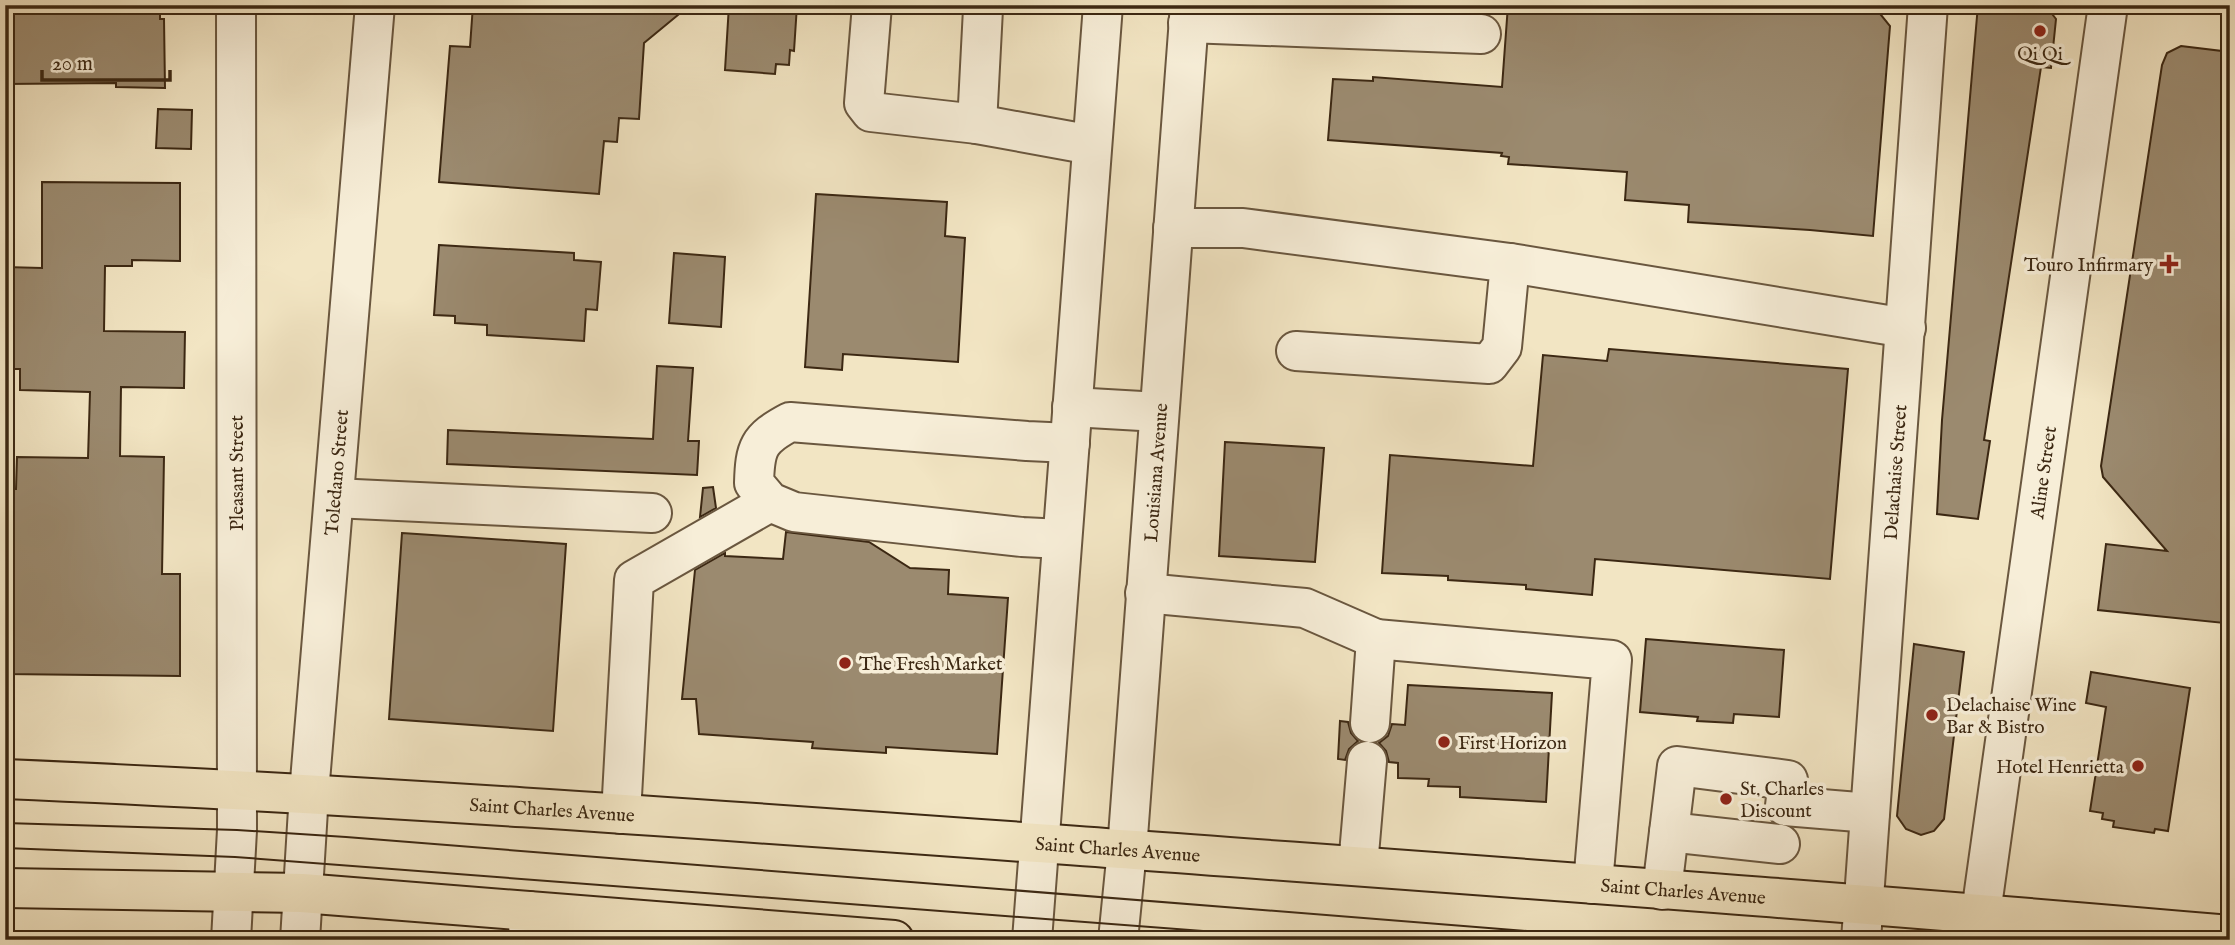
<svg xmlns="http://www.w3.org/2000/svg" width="2235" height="945" font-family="'IM FELL English',serif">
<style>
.building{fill:#9b8a6f;stroke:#3c2813;stroke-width:2}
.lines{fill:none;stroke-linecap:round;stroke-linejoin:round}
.minor-casing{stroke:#6a573f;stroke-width:42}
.major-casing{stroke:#3c2813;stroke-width:42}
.minor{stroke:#f7eed8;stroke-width:38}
.major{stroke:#f2e5c3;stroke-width:38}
.tram{stroke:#3c2813;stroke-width:2}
.poi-dot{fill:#8f2418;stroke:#f7eed8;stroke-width:2.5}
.labels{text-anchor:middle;stroke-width:7;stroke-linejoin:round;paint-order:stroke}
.poi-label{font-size:19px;fill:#3c2813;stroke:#f7eed8;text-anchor:start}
.street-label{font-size:19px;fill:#3c2813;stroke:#f7eed8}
</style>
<rect width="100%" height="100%" fill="#f2e5c3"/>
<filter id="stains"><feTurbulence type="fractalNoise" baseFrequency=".00286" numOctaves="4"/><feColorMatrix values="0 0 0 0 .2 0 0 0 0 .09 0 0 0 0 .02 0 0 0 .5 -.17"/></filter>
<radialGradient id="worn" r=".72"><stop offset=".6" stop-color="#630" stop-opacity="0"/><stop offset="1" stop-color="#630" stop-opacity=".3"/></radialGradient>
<path class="building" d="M 5,5 L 160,5 L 160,19 L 164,19 L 165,88 L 116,87 L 116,83 L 5,84 Z
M 473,5 L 690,5 L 644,43 L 639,119 L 619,118 L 617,142 L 604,141 L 599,194 L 439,182 L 450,46 L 470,47 Z
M 729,5 L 797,5 L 794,51 L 790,50 L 789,65 L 776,64 L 775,74 L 725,70 Z
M 1508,5 L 1873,5 L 1890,26 L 1873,236 L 1810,230 L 1688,222 L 1689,205 L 1625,200 L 1627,172 L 1508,164 L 1509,157 L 1501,156 L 1502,153 L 1328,140 L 1333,79 L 1373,81 L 1373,77 L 1502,87 Z
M 1978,5 L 2045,5 L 2056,19 L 2051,68 L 2041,67 L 1984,440 L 1990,441 L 1978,519 L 1937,514 L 1942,420 Z
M 2181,46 L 2230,52 L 2230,569 L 2224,623 L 2098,610 L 2106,544 L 2167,551 L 2103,477 L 2101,466 L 2162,65 L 2167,53 Z
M 158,109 L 192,110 L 191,149 L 156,148 Z
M 42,182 L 180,183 L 180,261 L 132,260 L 132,266 L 105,266 L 104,331 L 185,332 L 184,388 L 121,387 L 120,456 L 164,457 L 162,574 L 180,574 L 180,676 L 5,674 L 7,489 L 16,489 L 17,457 L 88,458 L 90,392 L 20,390 L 20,369 L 5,369 L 5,267 L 42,268 Z
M 816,194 L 947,202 L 945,236 L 965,238 L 958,362 L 843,354 L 842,370 L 805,367 Z
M 439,245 L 574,253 L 574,260 L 601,262 L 597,310 L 586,309 L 584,341 L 487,335 L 487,325 L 455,323 L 455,316 L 434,315 Z
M 674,253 L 725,257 L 721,327 L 669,323 Z
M 1609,349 L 1848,369 L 1830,579 L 1595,559 L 1592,595 L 1526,589 L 1526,585 L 1448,580 L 1448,576 L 1382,573 L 1390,455 L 1533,466 L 1543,355 L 1607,361 Z
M 657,366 L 693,368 L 688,441 L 699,441 L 697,475 L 447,464 L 448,430 L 653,439 Z
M 1225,442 L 1324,448 L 1315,562 L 1219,556 Z
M 713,487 L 716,508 L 700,517 L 703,488 Z
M 786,532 L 869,542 L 910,568 L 949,570 L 948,594 L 1008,598 L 997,754 L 886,747 L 886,753 L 812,748 L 813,742 L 699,734 L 696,699 L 682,699 L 695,570 L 725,553 L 725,556 L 783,559 Z
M 402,533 L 566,544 L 553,731 L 389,719 Z
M 1646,639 L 1784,650 L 1779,717 L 1734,714 L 1733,723 L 1697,721 L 1698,717 L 1640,712 Z
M 1914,644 L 1964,652 L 1944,819 L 1934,831 L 1921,835 L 1906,829 L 1897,816 Z
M 2091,672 L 2190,688 L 2168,831 L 2155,829 L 2154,833 L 2113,827 L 2114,821 L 2102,819 L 2103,813 L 2090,811 L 2106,707 L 2086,703 Z
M 1408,685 L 1552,693 L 1546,802 L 1460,797 L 1460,787 L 1428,786 L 1429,779 L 1398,778 L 1398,763 L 1389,762 L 1386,751 L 1379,743 L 1388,736 L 1392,724 L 1405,725 Z
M 1340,721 L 1348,722 L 1351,733 L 1358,741 L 1349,749 L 1345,760 L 1338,759 Z"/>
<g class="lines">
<defs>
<g id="minor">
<path d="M 872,5 L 864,103 L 871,112 L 977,124 L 1092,145"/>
<path d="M 1188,23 L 1481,34"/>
<path d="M 977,124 L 983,9 L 980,5"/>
<path d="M 1173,228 L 1243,228 L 1510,263 L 1502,347 L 1489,364 L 1296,351"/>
<path d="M 1510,263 L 1906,328"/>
<path d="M 1072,407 L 1159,412"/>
<path d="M 334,498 L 652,513"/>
<path d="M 1062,539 L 1022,537 L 794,512 L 770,502 L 754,483 C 755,448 758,439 790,422 L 1027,441 L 1070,443"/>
<path d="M 1145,593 L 1305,608 L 1376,639"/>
<path d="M 1370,723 L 1376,639 L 1612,660 L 1593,884"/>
<path d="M 621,814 L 634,580 L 770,502"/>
<path d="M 1669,832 L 1780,844"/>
<path d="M 1358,866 L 1367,761"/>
<path d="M 1662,890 L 1677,766 L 1788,780 L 1785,806 L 1870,813"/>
<path d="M 231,940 L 237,830 L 236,5"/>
<path id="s1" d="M 300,940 L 309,793 L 375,5"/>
<path d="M 528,940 L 529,911"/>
<path d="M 1032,940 L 1103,5"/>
<path id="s2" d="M 1118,940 L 1127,850 L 1190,5"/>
<path id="s3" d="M 1861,940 L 1928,5"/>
<path id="s4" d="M 1979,940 L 1981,913 L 2108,5"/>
</g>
<g id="major">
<path id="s5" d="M 5,779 C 382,795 758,823 1135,850 C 1500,877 1865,903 2230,935"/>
<path d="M 5,888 L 302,893 L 894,940"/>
</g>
</defs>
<use href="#minor" class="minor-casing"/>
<use href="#major" class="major-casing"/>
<use href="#minor" class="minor"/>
<use href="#major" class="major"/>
<path class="tram" d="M 5,823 L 237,830 L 346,837 L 1639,940
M 5,848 L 235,857 L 1320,940"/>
</g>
<g class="poi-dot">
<circle cx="2040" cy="31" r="7"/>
<path d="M2165.5 253.5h7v7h7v7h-7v7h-7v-7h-7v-7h7z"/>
<circle cx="845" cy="663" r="7"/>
<circle cx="1932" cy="715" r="7"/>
<circle cx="1444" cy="742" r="7"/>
<circle cx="2138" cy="766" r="7"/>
<circle cx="1726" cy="799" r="7"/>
</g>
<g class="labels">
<g class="poi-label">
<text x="2040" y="60" text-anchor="middle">Qi Qi</text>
<text x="2153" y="271" text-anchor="end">Touro Infirmary</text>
<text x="859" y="670">The Fresh Market</text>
<text x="1946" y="711">Delachaise Wine<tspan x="1946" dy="22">Bar &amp; Bistro</tspan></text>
<text x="1458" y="749">First Horizon</text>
<text x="2124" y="773" text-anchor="end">Hotel Henrietta</text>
<text x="1740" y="795">St. Charles<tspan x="1740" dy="22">Discount</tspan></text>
</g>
<g class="street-label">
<text dy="7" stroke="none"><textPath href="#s1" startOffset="469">Toledano Street</textPath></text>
<text dy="7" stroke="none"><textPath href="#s4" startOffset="472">Aline Street</textPath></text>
<text transform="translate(236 473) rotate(-90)" y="7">Pleasant Street</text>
<text dy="7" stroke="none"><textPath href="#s2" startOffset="469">Louisiana Avenue</textPath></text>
<text dy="7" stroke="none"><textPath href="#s3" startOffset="469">Delachaise Street</textPath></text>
<text dy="7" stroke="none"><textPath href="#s5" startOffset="548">Saint Charles Avenue</textPath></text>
<text dy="7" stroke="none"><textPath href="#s5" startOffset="1115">Saint Charles Avenue</textPath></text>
<text dy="7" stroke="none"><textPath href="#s5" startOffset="1682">Saint Charles Avenue</textPath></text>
</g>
</g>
<rect width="2235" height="945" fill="none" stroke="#f2e5c3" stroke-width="28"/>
<rect x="7" y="7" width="2221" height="931" fill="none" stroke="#3c2813" stroke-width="3.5"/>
<rect x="14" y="14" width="2207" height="917" fill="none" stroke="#3c2813" stroke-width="2"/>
<path d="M42 70v10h128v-10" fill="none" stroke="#3c2813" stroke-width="3.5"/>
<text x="52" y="70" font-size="21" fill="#3c2813" stroke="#f7eed8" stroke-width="5" paint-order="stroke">20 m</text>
<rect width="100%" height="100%" filter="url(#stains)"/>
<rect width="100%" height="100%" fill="url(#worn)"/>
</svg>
